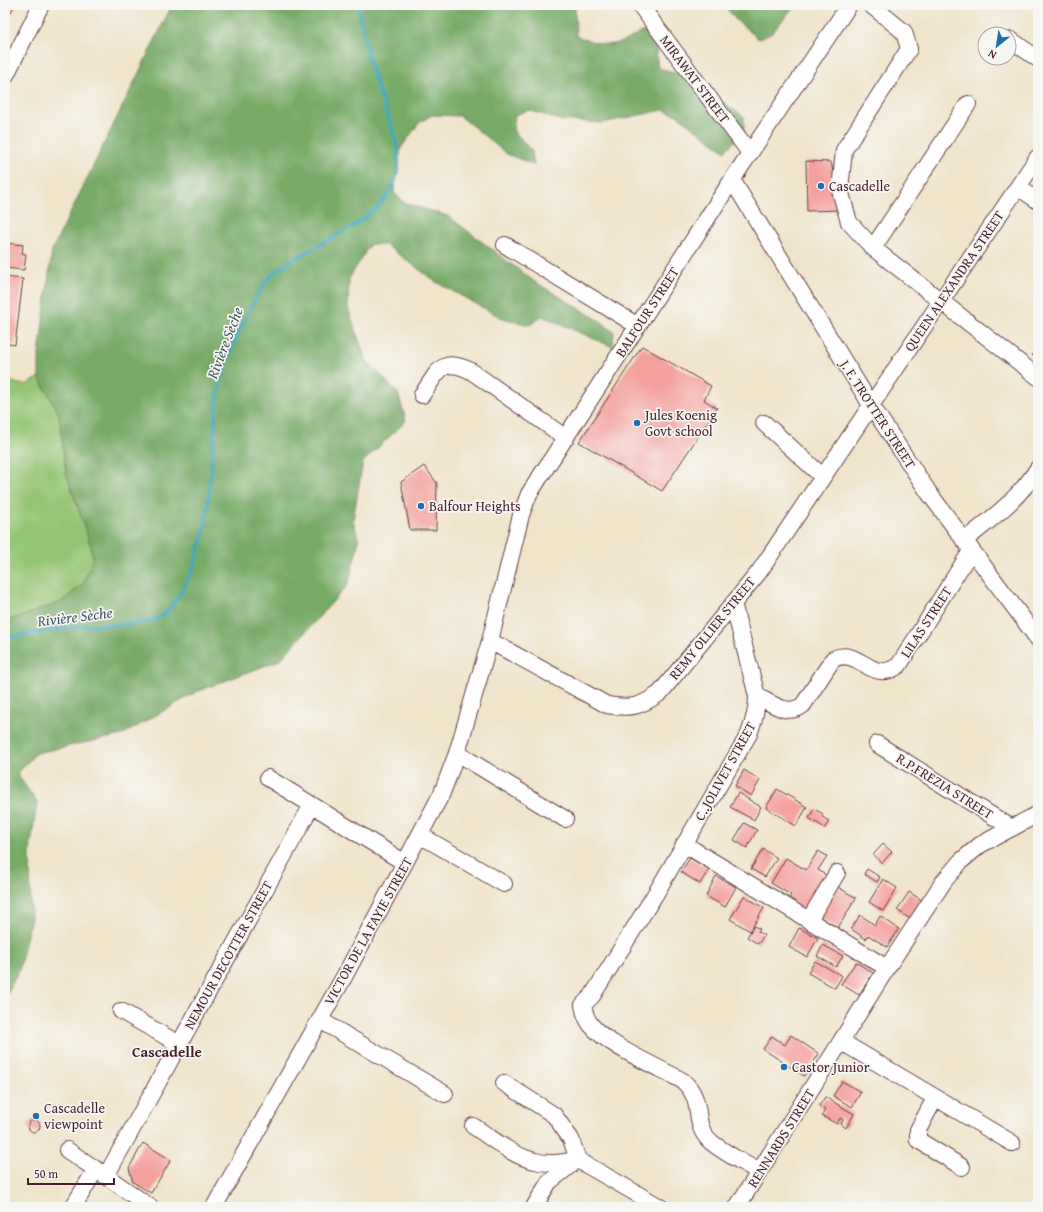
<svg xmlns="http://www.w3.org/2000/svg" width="1043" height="1212" font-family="'Gentium Book Plus',serif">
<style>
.green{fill:#94c474;stroke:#6f7250}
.forest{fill:#7a6;stroke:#606448}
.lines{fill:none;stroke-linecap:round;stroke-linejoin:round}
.stream{stroke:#3da8bc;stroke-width:3.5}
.building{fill:#f4a19e}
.minor-casing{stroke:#633d43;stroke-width:18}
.minor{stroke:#fff;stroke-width:16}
.poi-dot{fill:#1f6fb2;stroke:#f6f6f2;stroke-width:1.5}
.labels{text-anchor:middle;stroke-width:3.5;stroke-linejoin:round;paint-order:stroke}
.street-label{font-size:14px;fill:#4a1f2b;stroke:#f6f6f2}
.poi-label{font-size:14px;fill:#4a1f2b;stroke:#f6f6f2;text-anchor:start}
.water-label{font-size:15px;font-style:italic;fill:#455665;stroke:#f6f6f2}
.neighbourhood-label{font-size:15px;font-weight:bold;fill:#4a1f2b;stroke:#f6f6f2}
</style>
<rect width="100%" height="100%" fill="#f6f6f2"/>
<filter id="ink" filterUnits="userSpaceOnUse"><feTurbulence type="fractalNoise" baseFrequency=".025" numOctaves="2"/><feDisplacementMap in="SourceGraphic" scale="8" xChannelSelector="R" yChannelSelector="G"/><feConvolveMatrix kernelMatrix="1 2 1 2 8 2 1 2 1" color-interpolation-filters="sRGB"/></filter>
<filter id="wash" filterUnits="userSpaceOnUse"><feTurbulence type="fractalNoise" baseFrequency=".012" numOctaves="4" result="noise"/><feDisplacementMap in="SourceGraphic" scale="16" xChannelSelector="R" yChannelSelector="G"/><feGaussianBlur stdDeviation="0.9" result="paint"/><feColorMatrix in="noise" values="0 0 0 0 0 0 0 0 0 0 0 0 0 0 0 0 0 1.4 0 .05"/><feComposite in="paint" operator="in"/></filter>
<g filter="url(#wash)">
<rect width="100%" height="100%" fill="#f0e4ca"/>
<path class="green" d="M 39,377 L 59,414 L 66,473 L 90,543 L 93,558 L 84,584 L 61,602 L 5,622 L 5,379 C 21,385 25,388 39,377 Z"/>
<path class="forest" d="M 172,5 L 575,5 L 576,36 C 612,49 613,47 646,30 L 655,40 L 658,68 L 684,74 L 744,117 L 744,131 L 725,151 L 677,115 L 663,110 L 603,123 L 559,120 L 529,110 L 515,115 L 513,130 L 532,151 L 534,165 L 507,154 L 460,116 L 432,115 L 419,123 L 401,148 L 394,193 L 405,203 L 448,216 L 535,282 L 602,322 L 614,332 L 613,347 L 542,316 L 530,325 L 502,318 L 436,282 L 386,245 L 370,244 L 349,279 L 348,308 L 366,360 L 398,393 L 406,421 L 363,462 L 353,520 L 359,541 L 348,585 L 280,660 L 196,692 L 122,735 L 36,753 L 17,774 L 37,802 L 30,852 L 31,918 L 19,970 L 5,998 L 5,622 L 61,602 L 83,584 L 93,558 L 90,543 L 66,473 L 59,414 L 39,377 L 39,354 L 52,250 Z
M 724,5 L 799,5 L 791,10 L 772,33 L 759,39 L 736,20 Z"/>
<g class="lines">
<path class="stream" d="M 5,638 C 31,634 56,629 82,626 C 105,623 144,628 163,615 C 171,609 177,599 182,591 C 216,532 208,462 218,397 C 220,382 225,365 231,351 C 238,332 260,284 275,272 C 312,242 390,223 398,169 C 402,138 377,95 370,65 C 365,45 362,25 358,5"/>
</g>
<g id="blocks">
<path class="building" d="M 5,5 L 15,5 L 11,12 L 7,10 L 5,14 L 8,15 L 5,21 Z
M 806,161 L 831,162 L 840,210 L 807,211 Z
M 5,243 L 23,245 L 22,253 L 26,254 L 24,270 L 5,268 Z
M 5,277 L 23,279 L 15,345 L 5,343 Z
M 642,346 L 711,386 L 704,400 L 717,408 L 662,491 L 579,442 Z
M 1038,348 L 1038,360 L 1032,355 Z
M 424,466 L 437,483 L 436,530 L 410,530 L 401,482 Z
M 744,770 L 760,780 L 751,796 L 735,786 Z
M 777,789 L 807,807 L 796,826 L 766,808 Z
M 738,793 L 761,807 L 754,820 L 730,807 Z
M 814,809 L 823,814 L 822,817 L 829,821 L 825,828 L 809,818 Z
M 744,823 L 757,830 L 747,848 L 734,840 Z
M 883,844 L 892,852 L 882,863 L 873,855 Z
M 763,849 L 777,858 L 765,877 L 751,869 Z
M 818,851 L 827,856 L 818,870 L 827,876 L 806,912 L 788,901 L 791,895 L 771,883 L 786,858 L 806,870 Z
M 690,858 L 709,869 L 700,884 L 681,872 Z
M 867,869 L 880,877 L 877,882 L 864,874 Z
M 716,876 L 736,887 L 725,907 L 706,896 Z
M 883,879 L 897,888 L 883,911 L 869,902 Z
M 838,887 L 856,898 L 838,928 L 820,917 Z
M 909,892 L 923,901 L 910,919 L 897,910 Z
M 744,896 L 764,908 L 750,931 L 730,919 Z
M 860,915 L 875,925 L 880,916 L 899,929 L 887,947 L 868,935 L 866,939 L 851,929 Z
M 754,926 L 760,929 L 758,932 L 764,935 L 758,944 L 747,937 Z
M 799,928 L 818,938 L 807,957 L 789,947 Z
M 823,945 L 843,956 L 836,967 L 817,956 Z
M 815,961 L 842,976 L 835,988 L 808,973 Z
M 856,962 L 873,973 L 859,995 L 841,984 Z
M 791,1035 L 819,1054 L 804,1076 L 763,1049 L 772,1036 L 785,1045 Z
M 842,1081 L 861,1092 L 852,1107 L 833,1096 Z
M 825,1097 L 854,1114 L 846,1128 L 841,1124 L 843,1120 L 840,1118 L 837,1124 L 822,1116 L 825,1110 L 819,1106 Z
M28 1126a6 6 0 1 1 12 0a6 6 0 1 1-12 0Z
M 143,1143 L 171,1160 L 151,1193 L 133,1182 L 129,1168 Z"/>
</g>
</g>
<g filter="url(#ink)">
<use href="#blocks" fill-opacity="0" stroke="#633d43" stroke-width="1"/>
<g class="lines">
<defs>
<path id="minor" d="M 640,5 L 750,153
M 871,5 L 904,32 L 909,49 L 844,150 L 840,190 L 849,222 L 873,248 L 1038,377
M 1011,40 L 1038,59
M 5,77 L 41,5
M 732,180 L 871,405 L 929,493 L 1038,639
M 1018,187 L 1038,201
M 505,245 L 638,326
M 873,248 L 968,104
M 422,395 C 438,372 441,356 471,371 L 566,438
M 764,423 L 823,477
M 964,541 C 991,519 1020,498 1038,468
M 733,603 L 757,696 C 757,710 754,721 749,734 L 656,893 L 592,996 L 583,1005 C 584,1013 586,1018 591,1025 C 608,1046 658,1067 683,1081 C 705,1101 692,1122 708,1139 C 718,1150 745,1163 759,1172
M 490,641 L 607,705 C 631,709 640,707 660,693 L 759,572 L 1038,157
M 757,696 C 771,703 788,717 803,705 L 833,659 C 860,646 871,686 899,665 L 971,551
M 877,744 L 1012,828
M 457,753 L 565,819
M 268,778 L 312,805
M 420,835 L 504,884
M 684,844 L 887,968
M 809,920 L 837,873
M 121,1011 L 179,1044
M 320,1020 L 445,1094
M 842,1042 L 1012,1143
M 504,1083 L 554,1115 L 571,1139 L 578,1160
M 935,1098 L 918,1130 L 918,1140 L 962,1167
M 473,1126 C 492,1138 512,1156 535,1161 C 548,1165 564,1162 578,1160
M 67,1150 L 106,1176
M 578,1160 L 660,1207
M 73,1207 L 96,1169
M 150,1207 L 106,1176 L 312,805 L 405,863
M 214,1207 L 344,977 L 442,793 L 457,753 L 490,641 L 521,515 L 529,494 L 732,180 L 849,5
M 534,1207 L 549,1182 L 577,1160
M 737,1207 L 887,968 L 944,881 L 961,861 L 980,845 L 1038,814"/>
</defs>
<use href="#minor" class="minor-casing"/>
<use href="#minor" class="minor"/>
</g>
</g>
<g class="poi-dot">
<circle cx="821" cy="186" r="4"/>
<circle cx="637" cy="423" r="4"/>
<circle cx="421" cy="506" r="4"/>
<circle cx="784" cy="1067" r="4"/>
<circle cx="36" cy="1116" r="4"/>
</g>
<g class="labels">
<g class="street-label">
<text transform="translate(695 79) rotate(53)" y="5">MIRAWAT STREET</text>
<text transform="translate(954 281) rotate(-56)" y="5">QUEEN ALEXANDRA STREET</text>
<text transform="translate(647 312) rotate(-57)" y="5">BALFOUR STREET</text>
<text transform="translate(878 414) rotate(57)" y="5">J. F. TROTTER STREET</text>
<text transform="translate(926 622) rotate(-57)" y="5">LILAS STREET</text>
<text transform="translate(712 628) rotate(-51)" y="5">REMY OLLIER STREET</text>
<text transform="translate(725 771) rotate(-61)" y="5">C..JOLIVET STREET</text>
<text transform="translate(945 786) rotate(32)" y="5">R.P.FREZIA STREET</text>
<text transform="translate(368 931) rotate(-61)" y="5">VICTOR DE LA FAYIE STREET</text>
<text transform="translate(228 955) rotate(-61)" y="5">NEMOUR DECOTTER STREET</text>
<text transform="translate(781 1138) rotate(-58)" y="5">RENNARDS STREET</text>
</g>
<g class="poi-label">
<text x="829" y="191">Cascadelle</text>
<text x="645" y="420">Jules Koenig<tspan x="645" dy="16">Govt school</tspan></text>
<text x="429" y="511">Balfour Heights</text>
<text x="792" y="1072">Castor Junior</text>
<text x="44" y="1113">Cascadelle<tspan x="44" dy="16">viewpoint</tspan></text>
</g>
<g class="water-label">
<text transform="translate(225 343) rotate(-69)" y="5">Rivière Sèche</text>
<text transform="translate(75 617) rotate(-7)" y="5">Rivière Sèche</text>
</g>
<g class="neighbourhood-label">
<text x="167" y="1057">Cascadelle</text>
</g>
</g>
<rect width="1043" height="1212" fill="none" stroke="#f6f6f2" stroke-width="20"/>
<g transform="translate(997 46) rotate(210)"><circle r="19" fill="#f6f6f2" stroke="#b1a0a2"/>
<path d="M0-3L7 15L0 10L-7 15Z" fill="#1f6fb2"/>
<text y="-6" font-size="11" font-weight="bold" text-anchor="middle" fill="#4a1f2b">N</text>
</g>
<path d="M28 1178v6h86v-6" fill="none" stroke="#4a1f2b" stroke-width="2"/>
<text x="34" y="1178" font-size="12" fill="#4a1f2b" stroke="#f6f6f2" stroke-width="3" paint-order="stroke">50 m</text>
</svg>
